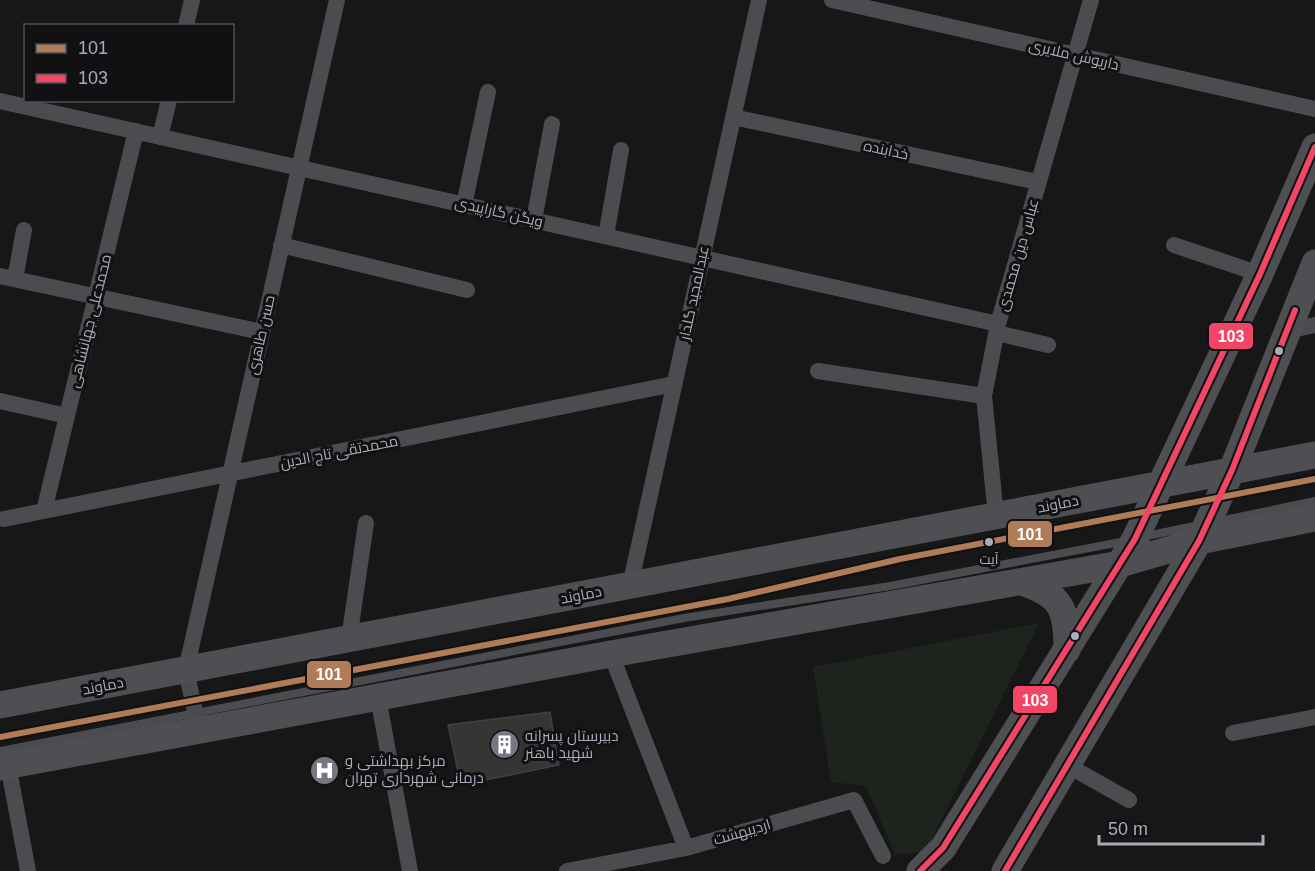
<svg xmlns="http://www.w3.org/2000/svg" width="1315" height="871" font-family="Helvetica,Cairo,sans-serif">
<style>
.green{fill:#1d241e}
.building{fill:#353536;stroke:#3f4043;stroke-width:1.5}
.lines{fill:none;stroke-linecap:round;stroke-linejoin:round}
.lane{stroke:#4b4c50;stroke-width:8}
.street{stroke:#4b4c50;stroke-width:16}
.primary{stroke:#4d4f52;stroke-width:27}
.bus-1-casing{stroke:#111113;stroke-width:10}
.bus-2-casing{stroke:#111113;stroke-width:10}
.bus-1{stroke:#b07c57;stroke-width:6}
.bus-2{stroke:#f34667;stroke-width:6}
.bus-dot{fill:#a8adb8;stroke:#111113;stroke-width:2}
.labels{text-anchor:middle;stroke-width:6;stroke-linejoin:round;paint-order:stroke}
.bus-label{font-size:14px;fill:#a8adb8;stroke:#111113}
.street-label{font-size:15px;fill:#a8adb8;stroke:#111113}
.poi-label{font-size:15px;fill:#a8adb8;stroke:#111113;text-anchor:start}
.line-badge{stroke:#111113;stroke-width:2}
.badge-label{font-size:16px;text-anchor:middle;font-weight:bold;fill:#fff}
</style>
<rect width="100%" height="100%" fill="#171717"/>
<path class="green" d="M 1039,623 L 925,853 L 895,854 L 866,786 L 831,782 L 813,667 Z"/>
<path class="building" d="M 550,712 L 559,765 L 461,785 L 448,725 Z"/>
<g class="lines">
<path class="lane" d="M 1227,495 L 1315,479
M 1156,509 L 1214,498
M 1215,522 L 1315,501
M 1142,537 L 1199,525
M 0,737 L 728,599 L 900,559 L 1141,512
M 0,751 L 684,618 L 890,586 L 1126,541"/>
<path class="street" d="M 832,0 L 1315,109
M 186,26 L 192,0
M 0,101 L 998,324
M 733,117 L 1038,182
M 160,137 L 169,100
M 464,205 L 488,92
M 534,220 L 552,124
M 606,236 L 621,150
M 281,245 L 467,290
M 1174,245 L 1260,274
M 0,276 L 262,332
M 15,279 L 24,230
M 1286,331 L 1315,325
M 997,333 L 1048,345
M 818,371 L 984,396
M 0,401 L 67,416
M 44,511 L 136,131
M 996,516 L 984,396 L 998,324 L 1091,0
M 4,519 L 674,384
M 630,586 L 759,0
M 349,639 L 366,523
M 611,654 L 686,848
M 378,697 L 410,871
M 199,730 L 186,670 L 337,0
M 1233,733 L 1315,717
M 8,765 L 28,871
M 1067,765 L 1129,800
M 567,871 L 686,848 L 854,800 L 883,856"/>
<path class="primary" d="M 1021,582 C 1062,595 1067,609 1067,650
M 0,705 L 1315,455
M 0,767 L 611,654 L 1120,564 L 1199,541 L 1315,518
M 920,871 L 943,848 L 1135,539 L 1260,274 L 1315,147
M 1005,871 L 1199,541 L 1232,470 L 1315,263"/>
<defs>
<path id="bus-1" d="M 0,737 L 728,599 L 900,559 L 1315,479"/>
<path id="bus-2" d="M 920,871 L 943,848 L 1135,539 L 1260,274 L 1315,147
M 1005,871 L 1199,541 L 1232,470 L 1295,310"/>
</defs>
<use href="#bus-1" class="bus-1-casing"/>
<use href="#bus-2" class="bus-2-casing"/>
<use href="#bus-1" class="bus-1"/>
<use href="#bus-2" class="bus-2"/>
</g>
<defs>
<symbol id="building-disc" viewBox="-11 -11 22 22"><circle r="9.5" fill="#757880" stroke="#111113"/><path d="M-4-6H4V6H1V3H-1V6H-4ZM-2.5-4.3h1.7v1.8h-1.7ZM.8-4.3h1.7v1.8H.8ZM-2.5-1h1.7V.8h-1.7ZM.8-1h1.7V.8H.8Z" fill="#fff"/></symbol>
<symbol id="hospital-disc" viewBox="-11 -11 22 22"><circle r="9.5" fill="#757880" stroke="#111113"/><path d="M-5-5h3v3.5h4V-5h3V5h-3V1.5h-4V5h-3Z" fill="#fff"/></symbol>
</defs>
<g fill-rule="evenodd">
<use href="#building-disc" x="488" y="728" width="33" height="33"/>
<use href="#hospital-disc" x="308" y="754" width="33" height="33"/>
</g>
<g class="bus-dot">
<circle cx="1279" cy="351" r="5"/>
<circle cx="989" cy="542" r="5"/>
<circle cx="1075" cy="636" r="5"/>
</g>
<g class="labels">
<g class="bus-label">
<text x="989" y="564">آیت</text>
</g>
<g class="street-label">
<text transform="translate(1074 55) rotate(13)" y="5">داریوش ملایری</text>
<text transform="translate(886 150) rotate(12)" y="5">خدابنده</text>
<text transform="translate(499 212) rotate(13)" y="5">ویگن گاراپیدی</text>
<text transform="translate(1018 255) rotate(-74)" y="5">عباس دین محمدی</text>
<text transform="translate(694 293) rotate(-78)" y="5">عبدالمجید گلدار</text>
<text transform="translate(90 321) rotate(-76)" y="5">محمدعلی جهانشاهی</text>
<text transform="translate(261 335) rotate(-77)" y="5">حسن طاهری</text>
<text transform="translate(339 452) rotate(-11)" y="5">محمدتقی تاج الدین</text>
<text transform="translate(1058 504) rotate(-11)" y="5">دماوند</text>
<text transform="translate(581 595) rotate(-11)" y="5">دماوند</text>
<text transform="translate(103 686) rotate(-11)" y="5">دماوند</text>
<text transform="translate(742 832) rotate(-16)" y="5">اردیبهشت</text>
</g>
<g class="poi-label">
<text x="525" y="741">دبیرستان پسرانه<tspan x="525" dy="17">شهید باهنر</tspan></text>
<text x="345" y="766">مرکز بهداشتی و<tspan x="345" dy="17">درمانی شهرداری تهران</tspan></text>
</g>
</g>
<g class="line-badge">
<rect x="1208" y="322" width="46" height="28" rx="6" fill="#f34667"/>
<rect x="1007" y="520" width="46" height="28" rx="6" fill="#b07c57"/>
<rect x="306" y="660" width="46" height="29" rx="6" fill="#b07c57"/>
<rect x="1012" y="685" width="46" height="29" rx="6" fill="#f34667"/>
</g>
<g class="badge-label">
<text x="1231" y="342">103</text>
<text x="1030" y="540">101</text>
<text x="329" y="680">101</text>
<text x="1035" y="706">103</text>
</g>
<rect x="24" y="24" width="210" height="78" fill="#111113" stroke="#4d4f55" stroke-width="1.5"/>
<rect x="36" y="44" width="30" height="9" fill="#b07c57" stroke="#4d4f55" stroke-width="1.5"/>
<text x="78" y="54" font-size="18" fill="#a8adb8">101</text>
<rect x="36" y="74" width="30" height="9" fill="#f34667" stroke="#4d4f55" stroke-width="1.5"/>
<text x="78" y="84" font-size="18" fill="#a8adb8">103</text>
<path d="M1099 835v9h164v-9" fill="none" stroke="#a8adb8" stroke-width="3"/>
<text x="1108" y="835" font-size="18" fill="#a8adb8" stroke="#111113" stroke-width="4.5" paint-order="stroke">50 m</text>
</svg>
